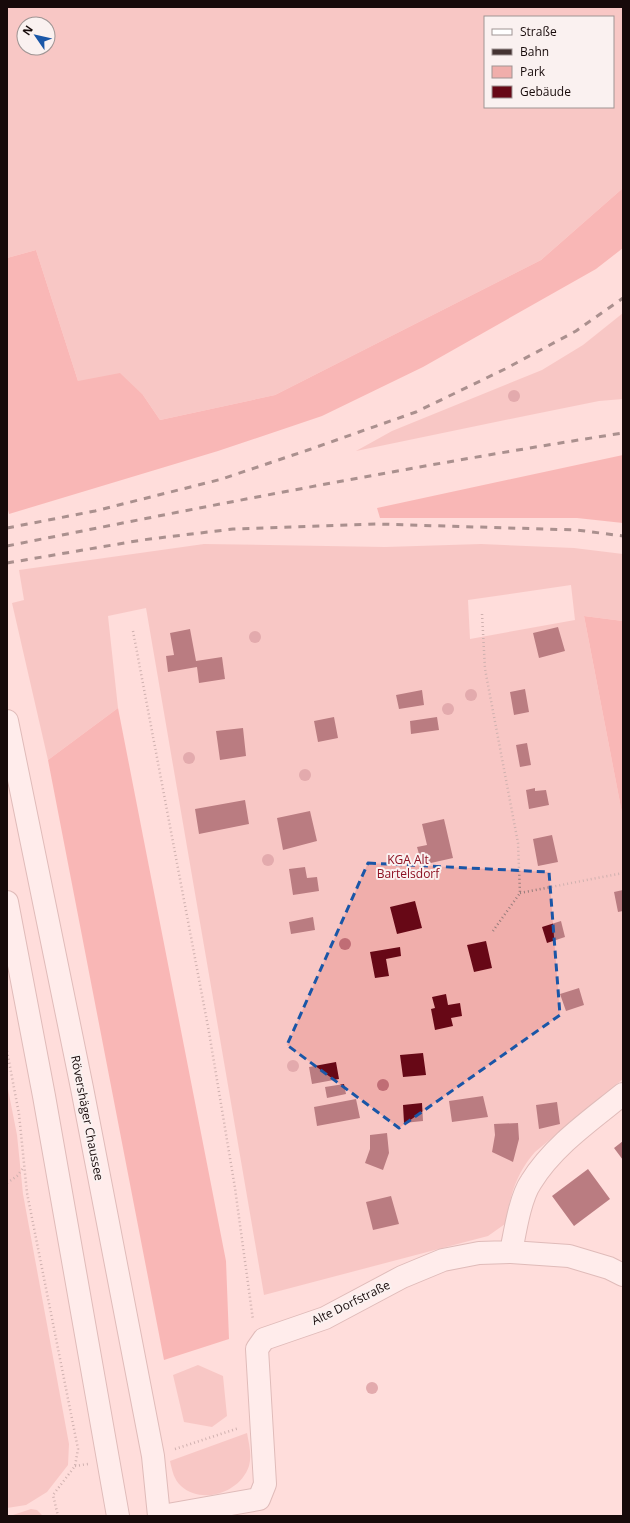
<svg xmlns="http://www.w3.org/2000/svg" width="630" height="1523" font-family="'Open Sans',sans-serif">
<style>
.green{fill:#f0aeab;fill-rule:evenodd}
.forest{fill:#f28b8a}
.building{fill:#670816}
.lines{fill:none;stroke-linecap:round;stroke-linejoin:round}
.minor-casing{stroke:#ba9391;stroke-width:24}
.highway-casing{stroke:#ba9391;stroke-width:24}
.path{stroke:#957c7b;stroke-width:2.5;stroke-dasharray:1 3;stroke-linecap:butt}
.minor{stroke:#fff;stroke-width:22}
.highway{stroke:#fff;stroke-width:22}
.rail{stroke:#443332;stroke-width:3;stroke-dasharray:7 7;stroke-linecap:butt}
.tree{fill:#c06d75}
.marked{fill:none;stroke:#1a56a7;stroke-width:3;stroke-dasharray:8 5;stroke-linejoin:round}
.labels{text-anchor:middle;stroke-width:4;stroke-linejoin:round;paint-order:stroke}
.park-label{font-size:12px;fill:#8d1122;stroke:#faf1f0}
.street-label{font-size:12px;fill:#170a0a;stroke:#faf1f0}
</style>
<rect width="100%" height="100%" fill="#ffdddb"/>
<path class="green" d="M 7,7 L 623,7 L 623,188 L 541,260 L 275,395 L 160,420 L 143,395 L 78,381 L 36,250 L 7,258 ZM 485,17 L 613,17 L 613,107 L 485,107 ZM 24,24 L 48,24 L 48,48 L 24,48 Z
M 623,313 L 623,399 L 599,401 L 525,416 L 356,451 L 392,431 L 542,370 L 583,345 Z
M 204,544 L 385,547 L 481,544 L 574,548 L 623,554 L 623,621 L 584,616 L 623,818 L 623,1079 L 535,1152 C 515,1175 511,1195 505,1224 L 488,1236 L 264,1295 L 146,608 L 108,616 L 118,708 L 48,760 L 12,603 L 24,600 L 19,570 ZM 571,585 L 575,620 L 470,639 L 468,600 Z
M 7,1084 L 17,1135 L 23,1194 L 69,1444 L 68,1465 L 47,1492 L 26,1505 L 7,1508 Z
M 198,1365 L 223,1376 L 227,1416 L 212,1427 L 184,1422 L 173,1375 Z
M 247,1433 C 249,1444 252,1455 249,1466 C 240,1493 202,1505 181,1486 C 174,1480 172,1470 170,1461 Z
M 31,1509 L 37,1510 L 43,1516 L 10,1516 Z"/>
<path class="forest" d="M 623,188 L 623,248 L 596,269 L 423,367 L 322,416 L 218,451 L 9,514 L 7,506 L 7,258 L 36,250 L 78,381 L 120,373 L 143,395 L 160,420 L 275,395 L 541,260 Z
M 623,455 L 623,523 L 577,518 L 380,518 L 377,508 Z
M 584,616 L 623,621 L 623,818 L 622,813 Z
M 118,708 L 226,1261 L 229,1339 L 164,1360 L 48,760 Z"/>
<path class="building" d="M 558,627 L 565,651 L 539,658 L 533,633 Z
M 190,629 L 196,661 L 222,657 L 225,679 L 199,683 L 197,667 L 168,672 L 166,656 L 174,655 L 170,633 Z
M 525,689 L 529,712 L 514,715 L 510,692 Z
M 422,690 L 424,705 L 399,709 L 396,695 Z
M 334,717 L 338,738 L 318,742 L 314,721 Z
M 437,717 L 439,730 L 411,734 L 410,721 Z
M 243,728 L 246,756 L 220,760 L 216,731 Z
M 527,743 L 531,765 L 520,767 L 516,745 Z
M 535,788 L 535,791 L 546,790 L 549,805 L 529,809 L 526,790 Z
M 245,800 L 249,824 L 199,834 L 195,809 Z
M 310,811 L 317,841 L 283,850 L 277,818 Z
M 444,819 L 453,858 L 422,865 L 417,847 L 427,845 L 422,824 Z
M 552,835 L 558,862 L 538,866 L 533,839 Z
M 305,867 L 307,878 L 317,877 L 319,891 L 293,895 L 289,869 Z
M 623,890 L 623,911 L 618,912 L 614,892 Z
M 415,901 L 422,928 L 397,934 L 390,907 Z
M 313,917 L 315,930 L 291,934 L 289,922 Z
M 561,921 L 565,937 L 547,943 L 542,927 Z
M 486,941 L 492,968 L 474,972 L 467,945 Z
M 400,947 L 401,956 L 386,959 L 389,976 L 375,978 L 370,952 Z
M 579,988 L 584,1005 L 566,1011 L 560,994 Z
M 446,994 L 448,1005 L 460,1003 L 462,1016 L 451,1018 L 453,1026 L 435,1030 L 431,1009 L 435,1008 L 432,997 Z
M 423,1053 L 426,1075 L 403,1077 L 400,1055 Z
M 336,1062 L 339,1079 L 312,1084 L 309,1067 Z
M 344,1084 L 346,1094 L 327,1098 L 325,1087 Z
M 483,1096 L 488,1117 L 452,1122 L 449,1101 Z
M 356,1099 L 360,1118 L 317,1126 L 314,1107 Z
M 557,1102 L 560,1124 L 539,1129 L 536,1105 Z
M 422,1103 L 423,1121 L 404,1123 L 403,1105 Z
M 518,1123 L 519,1139 L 513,1162 L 492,1152 L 495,1135 L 494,1124 Z
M 387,1133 L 389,1153 L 383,1170 L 365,1163 L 370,1149 L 370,1135 Z
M 623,1141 L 623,1160 L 614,1148 Z
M 588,1169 L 610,1199 L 574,1226 L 552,1196 Z
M 391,1196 L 399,1224 L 373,1230 L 366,1202 Z"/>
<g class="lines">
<defs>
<path id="minor" d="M 511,1252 C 515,1232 520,1198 531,1182 C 553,1146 591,1120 623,1094
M 162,1516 L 259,1499 L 265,1484 L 257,1349 L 264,1339 L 325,1318 L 402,1277 L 443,1260 L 479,1253 L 511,1252 L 569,1256 L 609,1268 L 623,1275"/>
<path id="highway" d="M 7,721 L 82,1088 L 153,1456 L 159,1516
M 7,902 L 44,1096 L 118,1516"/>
</defs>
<use href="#minor" class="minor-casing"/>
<use href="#highway" class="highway-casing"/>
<path class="path" d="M 482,614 L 485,669 L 518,843 L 520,893 L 493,931
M 133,631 L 209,1032 L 235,1188 L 253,1320
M 520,893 L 623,873
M 7,1051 L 19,1114 L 27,1193 L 78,1449 L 75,1466 L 53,1495 L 58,1516
M 7,1183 L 17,1176 L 24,1167
M 175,1449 L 239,1428
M 75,1466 L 88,1464"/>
<use href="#minor" class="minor"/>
<use href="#highway" class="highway"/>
<path class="rail" d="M 7,528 L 95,511 L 222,479 L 308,450 L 416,412 L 505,369 L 576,331 L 623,298
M 7,546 C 212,505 417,465 623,433
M 7,563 L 142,540 L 233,529 L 377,524 L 577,530 L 623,536"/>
</g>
<g class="tree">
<circle cx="514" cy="396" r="6"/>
<circle cx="255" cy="637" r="6"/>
<circle cx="471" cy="695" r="6"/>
<circle cx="448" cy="709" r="6"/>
<circle cx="189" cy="758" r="6"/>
<circle cx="305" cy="775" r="6"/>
<circle cx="268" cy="860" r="6"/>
<circle cx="345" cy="944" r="6"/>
<circle cx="293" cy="1066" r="6"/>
<circle cx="383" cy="1085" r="6"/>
<circle cx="372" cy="1388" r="6"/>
</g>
<path d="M0 0H630V1523H0ZM 368,863 L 549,872 L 560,1015 L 399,1128 L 287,1045 Z" fill="#ffdddb" fill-opacity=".55" fill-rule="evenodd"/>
<path class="marked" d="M 368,863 L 549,872 L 560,1015 L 399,1128 L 287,1045 Z"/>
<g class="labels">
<g class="park-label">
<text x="408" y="864">KGA Alt<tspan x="408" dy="14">Bartelsdorf</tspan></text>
</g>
<g class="street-label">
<text transform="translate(87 1118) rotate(79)" y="4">Rövershäger Chaussee</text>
<text transform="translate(351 1303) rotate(-26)" y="4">Alte Dorfstraße</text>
</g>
</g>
<rect width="630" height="1523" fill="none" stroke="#170a0a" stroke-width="16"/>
<rect x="484" y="16" width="130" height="92" fill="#faf1f0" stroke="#9f9594"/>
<rect x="492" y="29" width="20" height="6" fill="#ffffff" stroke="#9f9594"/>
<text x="520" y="36" font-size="12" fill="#170a0a">Straße</text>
<rect x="492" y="49" width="20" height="6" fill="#443332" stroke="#9f9594"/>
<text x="520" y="56" font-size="12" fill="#170a0a">Bahn</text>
<rect x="492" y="66" width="20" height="12" fill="#f0aeab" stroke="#9f9594"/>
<text x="520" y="76" font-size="12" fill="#170a0a">Park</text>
<rect x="492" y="86" width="20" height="12" fill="#670816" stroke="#9f9594"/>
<text x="520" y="96" font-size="12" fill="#170a0a">Gebäude</text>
<g transform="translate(36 36) rotate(304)"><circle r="19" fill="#faf1f0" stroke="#9f9594"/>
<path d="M0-3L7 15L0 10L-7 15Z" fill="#1a56a7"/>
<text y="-6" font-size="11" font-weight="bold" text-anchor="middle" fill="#170a0a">N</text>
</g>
</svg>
